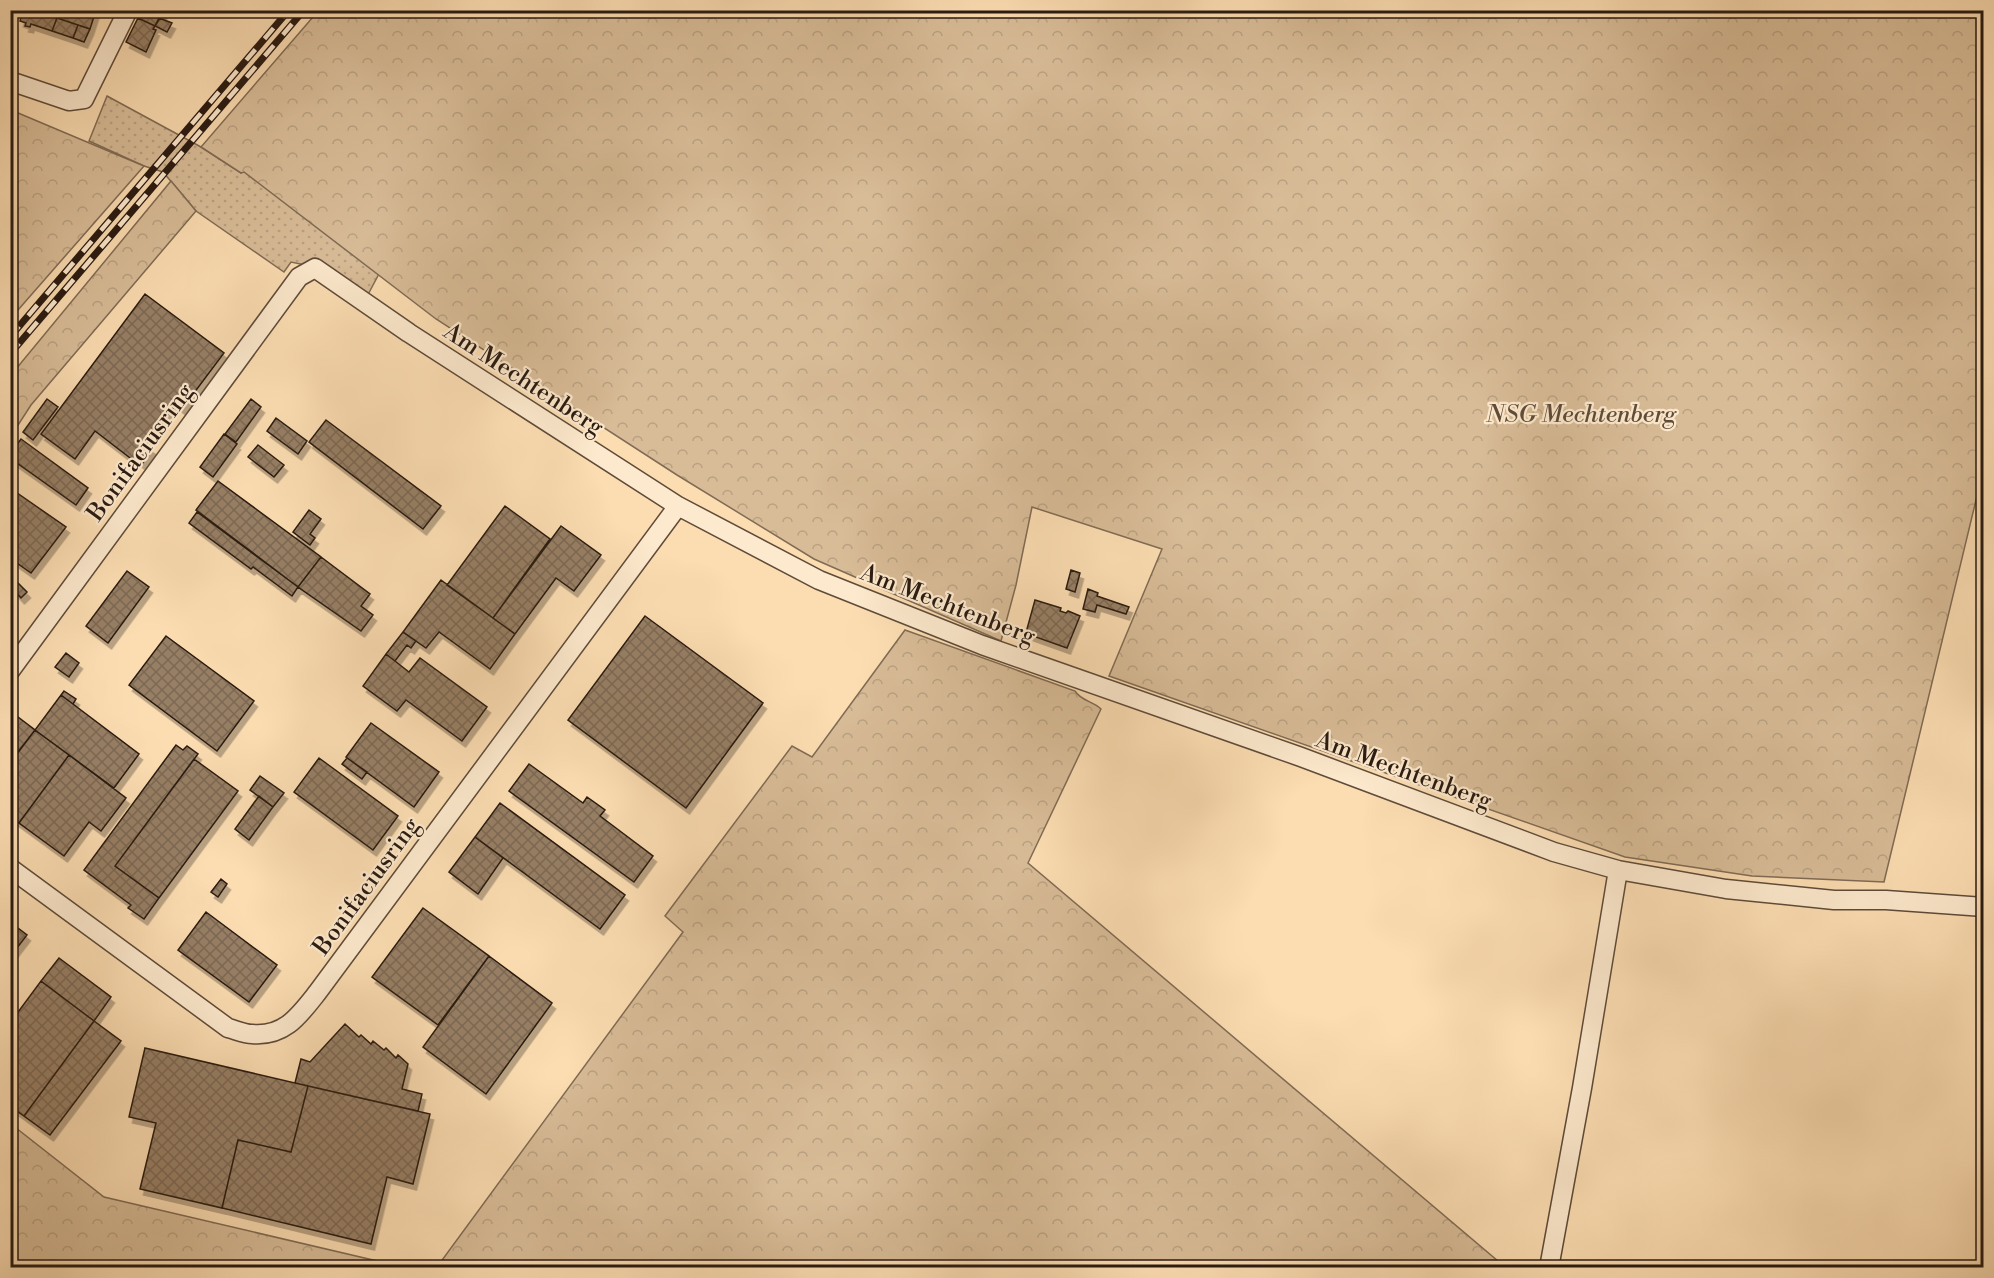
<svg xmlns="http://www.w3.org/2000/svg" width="1994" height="1278" font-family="'Libre Bodoni',serif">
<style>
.grass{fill:url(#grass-dots);stroke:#806b54;stroke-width:1.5}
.forest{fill:url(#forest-crowns);stroke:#806b54;stroke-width:1.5}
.building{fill:url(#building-cross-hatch);stroke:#291a11;stroke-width:1.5;filter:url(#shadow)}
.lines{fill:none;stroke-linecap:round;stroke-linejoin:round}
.street-casing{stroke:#5e4b39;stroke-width:21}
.street{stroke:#fde9cd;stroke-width:18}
.rail-casing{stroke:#291a11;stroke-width:7}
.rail{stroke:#fde9cd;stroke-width:4.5;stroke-dasharray:14;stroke-linecap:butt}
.labels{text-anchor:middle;stroke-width:4.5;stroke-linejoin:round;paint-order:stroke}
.street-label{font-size:24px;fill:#291a11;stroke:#fde9cd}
.park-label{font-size:24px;font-style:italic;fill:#5e4b39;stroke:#fde9cd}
</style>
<defs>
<pattern id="grass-dots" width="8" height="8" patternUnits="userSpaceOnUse" patternTransform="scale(1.5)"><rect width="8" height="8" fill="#d8bc97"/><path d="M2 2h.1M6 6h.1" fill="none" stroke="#b9a181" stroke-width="1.8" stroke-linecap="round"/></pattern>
<pattern id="forest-crowns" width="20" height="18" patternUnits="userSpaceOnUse" patternTransform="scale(1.5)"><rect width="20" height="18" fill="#d8bc97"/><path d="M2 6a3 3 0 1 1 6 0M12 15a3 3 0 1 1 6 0" fill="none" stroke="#b9a181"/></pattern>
<pattern id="building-cross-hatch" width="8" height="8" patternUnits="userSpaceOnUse" patternTransform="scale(1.5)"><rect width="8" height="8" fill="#977f65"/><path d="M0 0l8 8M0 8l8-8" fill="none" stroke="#7b6752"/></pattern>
<filter id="shadow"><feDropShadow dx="3.5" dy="6" stdDeviation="0" flood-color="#0004"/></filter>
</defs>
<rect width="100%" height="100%" fill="#fcddb2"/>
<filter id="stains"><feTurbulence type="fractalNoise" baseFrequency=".00333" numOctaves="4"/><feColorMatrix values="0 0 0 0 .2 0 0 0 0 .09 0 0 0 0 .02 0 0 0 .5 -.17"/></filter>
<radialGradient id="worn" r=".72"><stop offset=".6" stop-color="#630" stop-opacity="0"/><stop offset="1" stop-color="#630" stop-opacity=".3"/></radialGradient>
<path class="grass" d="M 107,96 L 201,147 L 241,173 L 270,150 L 381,270 L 364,302 L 315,267 L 291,262 L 284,272 L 196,211 L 163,172 L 144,166 L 89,141 Z"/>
<path class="forest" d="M 319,10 L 1983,11 L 1983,471 L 1884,882 L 1752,876 L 1625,857 L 1109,676 L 1162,549 L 1032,507 L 1016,585 L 1001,641 L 814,559 L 677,475 L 436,319 L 244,172 L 241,173 L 201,147 Z
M 11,110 L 144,166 L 11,318 Z
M 171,181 L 196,211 L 31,405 L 11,436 L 11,375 Z
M 905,630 L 1075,691 C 1081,701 1093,701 1101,709 L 1028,863 L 1505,1267 L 437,1267 L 683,932 L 665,916 L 792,746 L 812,757 Z
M 11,1124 L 104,1197 L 403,1267 L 11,1267 Z"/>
<path class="building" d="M 23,10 L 36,10 L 57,18 L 52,31 L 31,24 L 30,27 L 25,26 L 26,23 L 20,21 Z
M 36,10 L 60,10 L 57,18 Z
M 60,10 L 81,11 L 96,10 L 90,29 L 57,18 Z
M 141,10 L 165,10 L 155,26 L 138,18 Z
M 57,18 L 78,25 L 73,38 L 52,31 Z
M 138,18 L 155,26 L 153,29 L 156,30 L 146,52 L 126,42 Z
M 159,18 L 172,23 L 167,32 L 155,26 Z
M 78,25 L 90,29 L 84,42 L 73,38 Z
M 145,294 L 224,353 L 182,409 L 176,404 L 134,461 L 95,431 L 75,459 L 41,434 Z
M 47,399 L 58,407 L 33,440 L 23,432 Z
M 251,399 L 261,407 L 236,442 L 225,434 Z
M 276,418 L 307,441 L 298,454 L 267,431 Z
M 326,420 L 441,506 L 423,529 L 309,442 Z
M 224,434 L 237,444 L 213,477 L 200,467 Z
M 21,439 L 88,488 L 76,505 L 10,458 L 10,454 Z
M 146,445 L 153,449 L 142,464 L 136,459 Z
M 258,445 L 284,465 L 274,477 L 248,457 Z
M 218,481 L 321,557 L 298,587 L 196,510 Z
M 10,488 L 66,527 L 31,573 L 10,558 Z
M 505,506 L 550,539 L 493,618 L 447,585 Z
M 309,510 L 321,519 L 310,534 L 315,538 L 310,545 L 293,532 Z
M 197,512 L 298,587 L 292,596 L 253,567 L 251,569 L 189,523 Z
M 561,526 L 601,555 L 574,591 L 556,578 L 515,634 L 493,618 Z
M 321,557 L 370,594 L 361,606 L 373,615 L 361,631 L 298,587 Z
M 1071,570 L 1080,573 L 1075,592 L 1066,589 Z
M 127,571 L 149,587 L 108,643 L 86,626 Z
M 15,580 L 27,592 L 21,598 L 10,586 Z
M 441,580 L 515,634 L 490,669 L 439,632 L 426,648 L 403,632 Z
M 1088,589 L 1098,593 L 1097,596 L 1129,607 L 1126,614 L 1097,605 L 1095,612 L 1083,609 Z
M 1035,600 L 1061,608 L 1060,611 L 1066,613 L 1068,611 L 1080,616 L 1067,648 L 1030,635 L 1027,629 Z
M 645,616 L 763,703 L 686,808 L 568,720 Z
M 403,632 L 416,641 L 411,648 L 407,645 L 395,661 L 386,654 Z
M 166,636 L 254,701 L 217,751 L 129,685 Z
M 66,653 L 79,663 L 69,677 L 55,667 Z
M 386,654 L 409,672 L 420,658 L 487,707 L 462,741 L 406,700 L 397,711 L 363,686 Z
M 64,691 L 76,699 L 73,704 L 61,695 Z
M 61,695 L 139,754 L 114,788 L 35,730 Z
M 18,717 L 35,730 L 18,752 L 10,746 L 10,727 Z
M 371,723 L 439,772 L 414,807 L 346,757 Z
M 35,730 L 69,755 L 19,823 L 10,817 L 10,763 Z
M 176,745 L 183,750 L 187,746 L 198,754 L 115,866 L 159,898 L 144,919 L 128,908 L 131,905 L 84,870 Z
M 69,755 L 126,798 L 101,831 L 89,822 L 64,856 L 19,823 Z
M 319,758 L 398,816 L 373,850 L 294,792 Z
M 347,758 L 367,772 L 362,779 L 342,764 Z
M 194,759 L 238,791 L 159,898 L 115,866 Z
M 529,764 L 583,803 L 587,797 L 605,810 L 600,816 L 653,856 L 634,882 L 509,791 Z
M 260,776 L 284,793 L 273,807 L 250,790 Z
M 259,796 L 273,807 L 249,840 L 235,829 Z
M 500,803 L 625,895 L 600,929 L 475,837 Z
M 475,837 L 503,858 L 478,894 L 449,872 Z
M 221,879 L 227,884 L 218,897 L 211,892 Z
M 423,908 L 489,956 L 438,1025 L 372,977 Z
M 206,912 L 277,965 L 249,1002 L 178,950 Z
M 10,922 L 27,935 L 10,957 Z
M 489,956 L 552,1003 L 486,1094 L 423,1047 Z
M 59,958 L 111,997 L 94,1021 L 41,981 Z
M 41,981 L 94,1021 L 24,1116 L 10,1106 L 10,1023 Z
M 94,1021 L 121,1041 L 50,1135 L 24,1116 Z
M 345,1024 L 359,1037 L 361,1035 L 371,1044 L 373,1041 L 384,1050 L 386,1048 L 396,1058 L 398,1055 L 408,1064 L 402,1089 L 422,1094 L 418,1111 L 295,1083 L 301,1059 L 310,1062 Z
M 145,1048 L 308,1086 L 291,1152 L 238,1140 L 222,1208 L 140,1189 L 156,1123 L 129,1117 Z
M 308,1086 L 430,1114 L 413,1184 L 387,1177 L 371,1244 L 222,1208 L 238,1140 L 291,1152 Z"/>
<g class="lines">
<defs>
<path id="street" d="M 10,81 L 69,101 L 84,99 L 128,10
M 10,671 L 299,277 L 315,268 L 409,333 L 678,506 L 819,580 L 982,645 L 1301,757 L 1554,852 L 1618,870 L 1726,889 L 1834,900 L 1886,900 L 1984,907
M 10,868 L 228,1028 C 236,1030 244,1034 252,1034 C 284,1037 299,1016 317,993 L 678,506
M 1549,1268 L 1582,1088 L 1618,870"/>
</defs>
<use href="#street" class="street-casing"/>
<use href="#street" class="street"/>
<defs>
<path id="rail" d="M 10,337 L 289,10
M 10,354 L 304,10"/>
</defs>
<use href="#rail" class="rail-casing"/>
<use href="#rail" class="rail"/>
</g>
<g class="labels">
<g class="street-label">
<text transform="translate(524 379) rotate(33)" y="8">Am Mechtenberg</text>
<text transform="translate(140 452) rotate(-54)" y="8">Bonifaciusring</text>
<text transform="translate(948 604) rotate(21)" y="8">Am Mechtenberg</text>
<text transform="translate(1404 770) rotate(20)" y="8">Am Mechtenberg</text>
<text transform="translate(366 886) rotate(-54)" y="8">Bonifaciusring</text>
</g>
<g class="park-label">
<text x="1581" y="422">NSG Mechtenberg</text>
</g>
</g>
<rect width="1994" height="1278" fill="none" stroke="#fcddb2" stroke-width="36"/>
<rect x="12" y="12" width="1970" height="1254" fill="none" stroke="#291a11" stroke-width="3"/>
<rect x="18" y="18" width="1958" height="1242" fill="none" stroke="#291a11" stroke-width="1.5"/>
<rect width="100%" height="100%" filter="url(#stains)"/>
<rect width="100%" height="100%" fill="url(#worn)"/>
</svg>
